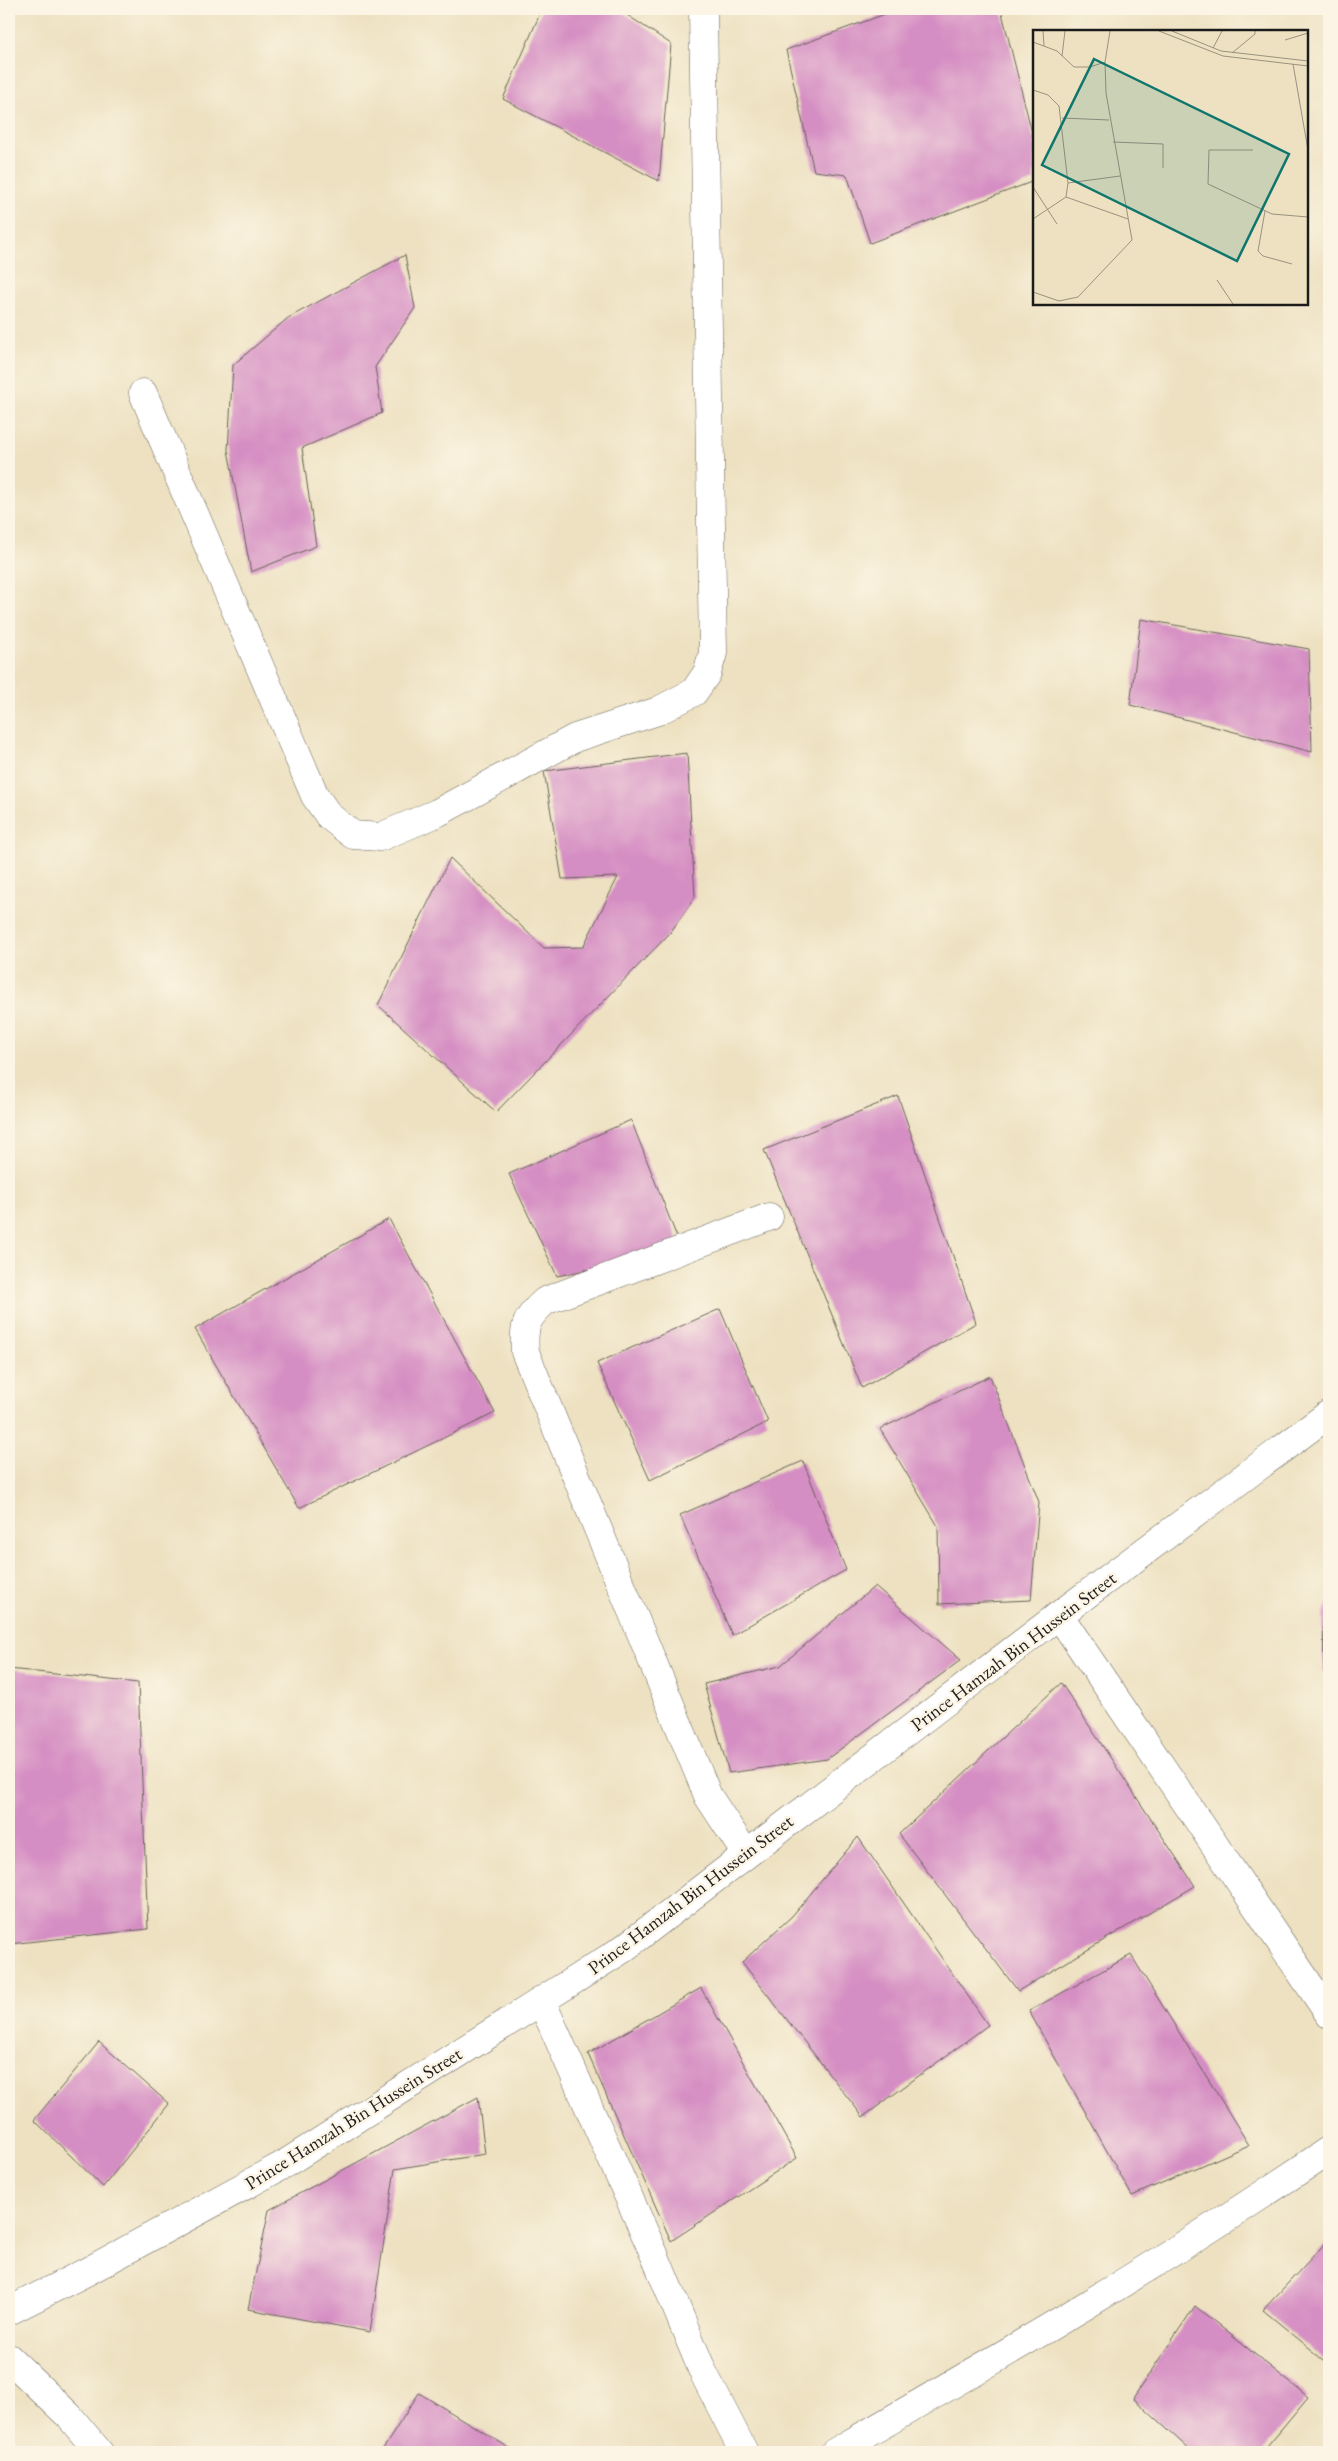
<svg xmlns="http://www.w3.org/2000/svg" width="1338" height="2461" font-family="'EB Garamond',serif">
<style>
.building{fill:#d58ec3}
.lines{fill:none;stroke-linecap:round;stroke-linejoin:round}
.minor-casing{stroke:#656156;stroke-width:29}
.minor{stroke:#fff;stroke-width:28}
.labels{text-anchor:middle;stroke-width:5;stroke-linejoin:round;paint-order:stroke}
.street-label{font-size:19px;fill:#1c1c1c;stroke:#fcf5e5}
.inset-road{fill:none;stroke:#99927f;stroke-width:1}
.view{fill:#0f766e;fill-opacity:0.15;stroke:#0f766e;stroke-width:2.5}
.inset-edge{fill:none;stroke:#1c1c1c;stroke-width:2.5}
</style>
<rect width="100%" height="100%" fill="#fcf5e5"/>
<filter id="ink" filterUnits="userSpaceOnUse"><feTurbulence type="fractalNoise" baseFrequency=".02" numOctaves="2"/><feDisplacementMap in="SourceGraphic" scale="10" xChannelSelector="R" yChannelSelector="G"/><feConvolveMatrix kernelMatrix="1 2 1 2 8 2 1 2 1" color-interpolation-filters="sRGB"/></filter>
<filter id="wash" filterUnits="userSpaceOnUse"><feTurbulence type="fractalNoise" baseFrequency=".0096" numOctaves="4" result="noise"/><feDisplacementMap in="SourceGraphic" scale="20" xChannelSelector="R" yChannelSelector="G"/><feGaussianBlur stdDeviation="1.12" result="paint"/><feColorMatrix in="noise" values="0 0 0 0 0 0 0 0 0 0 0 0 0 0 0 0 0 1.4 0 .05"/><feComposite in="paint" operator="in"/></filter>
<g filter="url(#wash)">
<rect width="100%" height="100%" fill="#ede1c1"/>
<g id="blocks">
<path class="building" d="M 542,9 L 618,9 L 671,44 L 659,181 L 503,99 Z
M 899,9 L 1001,9 L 1034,141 L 1034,181 L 870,243 L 847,175 L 814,171 L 786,50 Z
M 405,255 L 415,308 L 375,367 L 382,413 L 302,448 L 316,546 L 251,572 L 228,450 L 233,365 L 288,318 Z
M 1141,619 L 1309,649 L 1312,752 L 1130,705 Z
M 687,753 L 695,897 L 670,933 L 496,1112 L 378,1005 L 450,858 L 544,948 L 583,947 L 618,877 L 562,879 L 544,771 Z
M 898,1096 L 976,1323 L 862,1388 L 764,1150 Z
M 631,1120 L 682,1250 L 557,1276 L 509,1174 Z
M 389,1219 L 495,1413 L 299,1508 L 195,1329 Z
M 720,1309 L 768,1422 L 650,1480 L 597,1363 Z
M 990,1376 L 1039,1502 L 1031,1600 L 939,1604 L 938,1526 L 880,1429 Z
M 803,1461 L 846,1570 L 732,1635 L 680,1515 Z
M 875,1586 L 961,1660 L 827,1759 L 729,1773 L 704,1684 L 780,1666 Z
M 1329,1600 L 1329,1675 L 1324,1673 L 1323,1615 Z
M 9,1669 L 138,1683 L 148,1929 L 9,1944 Z
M 1061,1683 L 1195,1886 L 1018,1991 L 899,1834 Z
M 858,1837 L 988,2025 L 863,2117 L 742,1962 L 792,1916 Z
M 1131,1955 L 1249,2145 L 1132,2196 L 1029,2011 Z
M 701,1988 L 797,2158 L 671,2241 L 588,2054 Z
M 99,2042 L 169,2104 L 103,2187 L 34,2120 Z
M 478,2097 L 485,2154 L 395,2169 L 370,2332 L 248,2309 L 269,2210 Z
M 1329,2239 L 1329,2364 L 1263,2310 Z
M 1195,2306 L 1308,2397 L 1262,2452 L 1192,2452 L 1133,2398 Z
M 419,2393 L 516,2452 L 381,2452 Z"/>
</g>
</g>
<g filter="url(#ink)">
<use href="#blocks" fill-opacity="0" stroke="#656156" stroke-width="1"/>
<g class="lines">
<defs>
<path id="minor" d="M 143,393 L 315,796 L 329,816 L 353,835 L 380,837 L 437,813 L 575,738 L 658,711 L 694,692 L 707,673 L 713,653 L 703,9
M 1059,1615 L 1329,2014
M 746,1854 L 708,1796 L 525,1352 C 523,1326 526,1318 545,1301 L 769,1217
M 541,2000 L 655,2256 L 703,2372 L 744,2452
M 9,2311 L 88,2271 L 283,2165 L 623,1949 L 1059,1615 L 1329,1414
M 9,2358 L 69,2416 L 99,2452
M 835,2452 C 1002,2356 1170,2259 1329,2150"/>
</defs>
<use href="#minor" class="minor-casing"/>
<use href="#minor" class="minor"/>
</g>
</g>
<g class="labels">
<g class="street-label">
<text transform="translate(1013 1651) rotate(-37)" y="7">Prince Hamzah Bin Hussein Street</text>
<text transform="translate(690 1894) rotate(-37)" y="7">Prince Hamzah Bin Hussein Street</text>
<text transform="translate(353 2118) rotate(-32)" y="7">Prince Hamzah Bin Hussein Street</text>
</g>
</g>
<g transform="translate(1033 30)">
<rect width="275" height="275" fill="#ede1c1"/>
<path class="inset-road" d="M 10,1 L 11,16M 126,1 L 190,26 L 275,36M 139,1 L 188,21 L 275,31M 252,10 L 275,3M 0,12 L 24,21 L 41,37 L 57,37 L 72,32M 180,18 L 189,1M 199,23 L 222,4 L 222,1M 29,26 L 32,1M 260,34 L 275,120M 0,60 L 15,65 L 26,76 L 35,153M 29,88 L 76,90M 80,112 L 130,114 L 130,138M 220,120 L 176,120 L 175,154 L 239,184 L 275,187M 0,157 L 24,194M 33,167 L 95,189M 232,181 L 225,221 L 230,226 L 259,234M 0,189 L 33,167 L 35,153 L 87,146M 184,250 L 200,274M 0,262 L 26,271 L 45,267 L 99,210 L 73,63 L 72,32 L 77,1"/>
<path class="view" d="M 61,29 L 256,124 L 204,231 L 9,135 Z"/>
<rect width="275" height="275" class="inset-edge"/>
</g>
<rect width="1338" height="2461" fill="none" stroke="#fcf5e5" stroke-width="30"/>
</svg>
